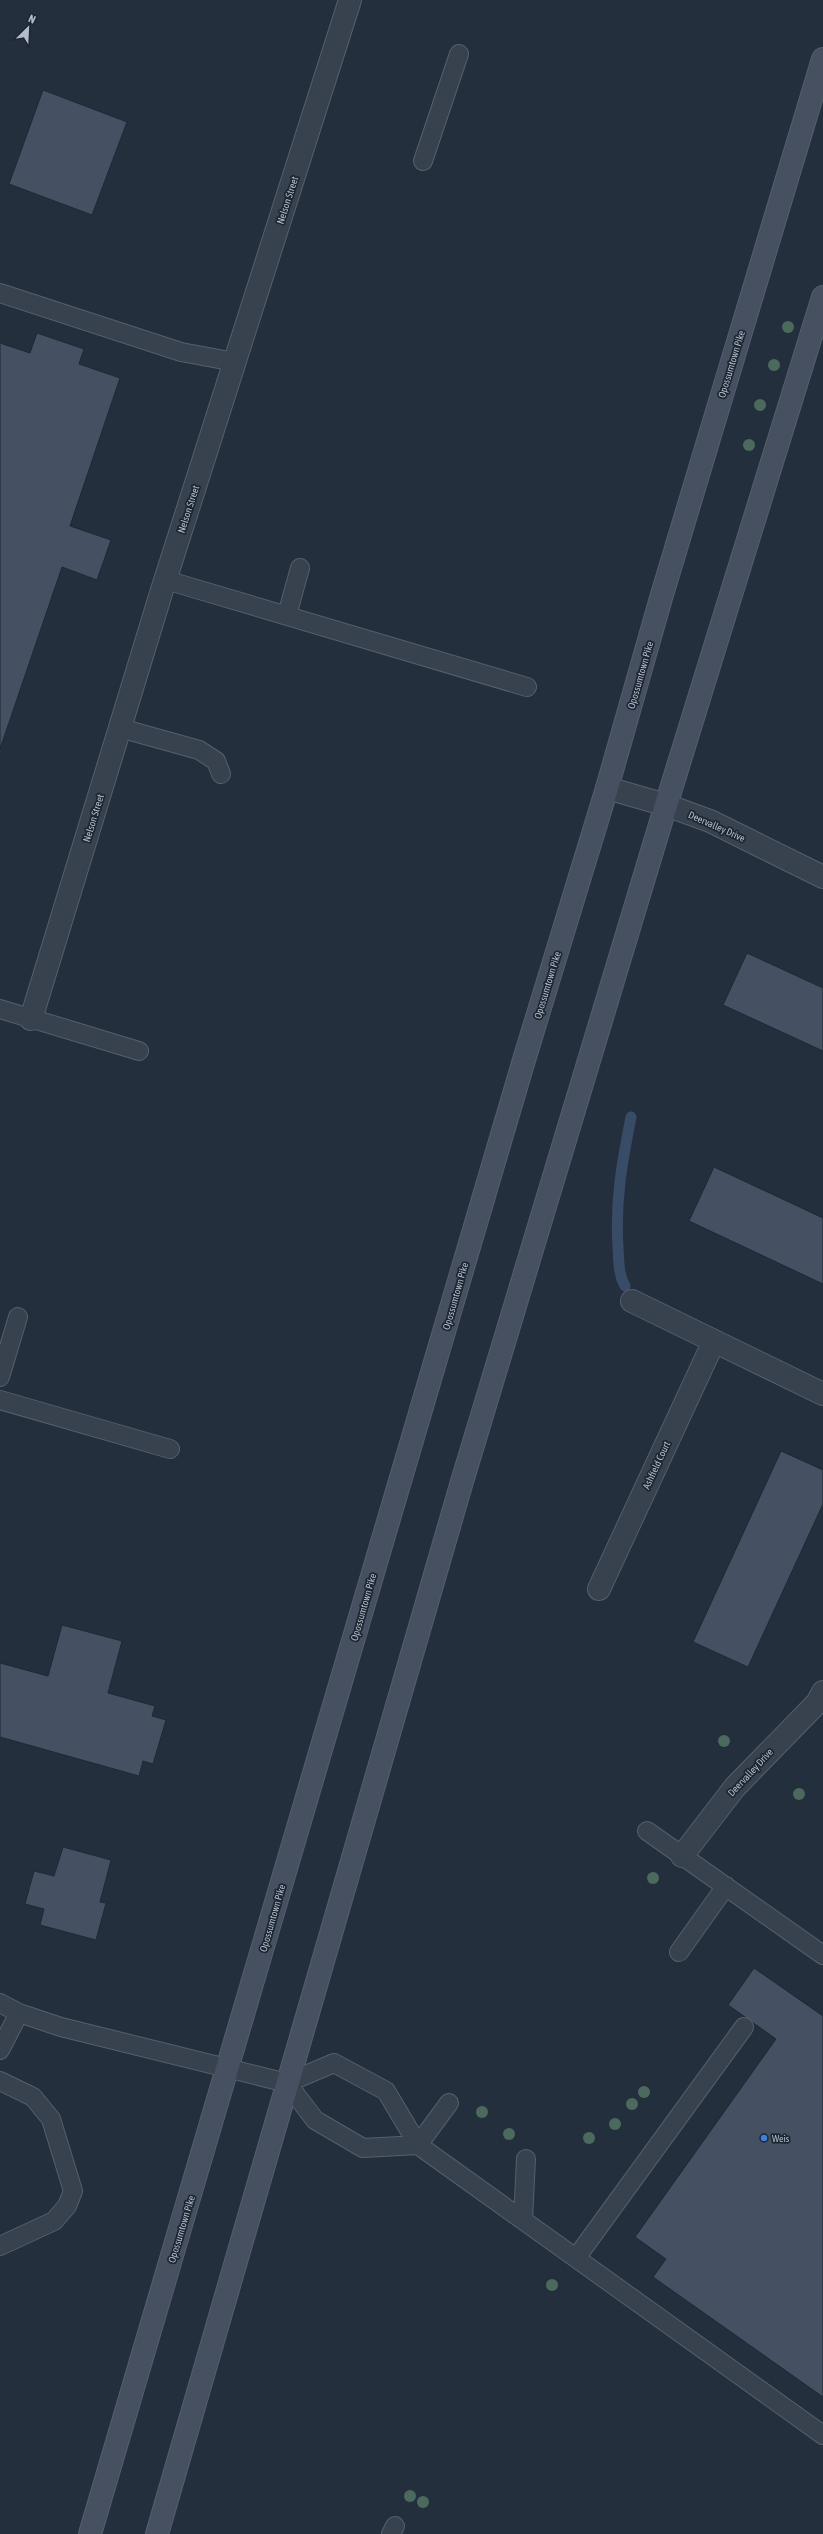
<svg xmlns="http://www.w3.org/2000/svg" width="823" height="2534" font-family="'Asap Condensed',sans-serif">
<style>
.lines{fill:none;stroke-linecap:round;stroke-linejoin:round}
.stream{stroke:#394c67;stroke-width:11}
.building{fill:#455162;stroke:#1f2835}
.lane-casing{stroke:#565f6c;stroke-width:20}
.street-casing{stroke:#565f6c;stroke-width:24}
.secondary-casing{stroke:#565f6c;stroke-width:24}
.lane{stroke:#38414e;stroke-width:18}
.street{stroke:#38414e;stroke-width:22}
.secondary{stroke:#465061;stroke-width:22}
.tree{fill:#4b6a5d}
.shop-dot{fill:#3f7fe0;stroke:#1d2633;stroke-width:1.5}
.labels{text-anchor:middle;stroke-width:3.5;stroke-linejoin:round;paint-order:stroke}
.street-label{font-size:10px;fill:#b4bcc9;stroke:#1d2633}
.poi-label{font-size:10px;fill:#b4bcc9;stroke:#1d2633;text-anchor:start}
</style>
<rect width="100%" height="100%" fill="#242f3e"/>
<g class="lines">
<path class="stream" d="M 625,1286 C 618,1274 619,1261 618,1247 C 615,1200 622,1163 631,1117"/>
</g>
<path class="building" d="M 43,90 L 127,122 L 92,215 L 9,184 Z
M 37,333 L 84,349 L 79,364 L 120,378 L 70,526 L 111,540 L 97,580 L 62,567 L 0,749 L 0,343 L 30,353 Z
M 747,953 L 823,988 L 823,1051 L 723,1005 Z
M 714,1167 L 823,1218 L 823,1284 L 689,1221 Z
M 781,1451 L 823,1470 L 823,1504 L 748,1667 L 693,1642 Z
M 62,1625 L 122,1641 L 108,1693 L 155,1706 L 152,1716 L 166,1720 L 153,1764 L 143,1761 L 139,1776 L 0,1737 L 0,1663 L 48,1676 Z
M 63,1847 L 111,1860 L 100,1902 L 106,1903 L 96,1940 L 40,1925 L 44,1909 L 25,1904 L 34,1871 L 54,1876 Z
M 754,1968 L 823,2016 L 823,2397 L 653,2277 L 666,2259 L 635,2237 L 776,2039 L 728,2005 Z"/>
<g class="lines">
<defs>
<path id="lane" d="M 423,161 L 459,54
M 0,293 L 181,352 L 235,362
M 166,580 L 527,687
M 287,615 L 300,568
M 120,728 L 199,750 L 216,761 L 221,774
M 0,1009 L 139,1051
M 0,1377 L 18,1317
M 0,1400 L 170,1449
M 647,1831 L 823,1955
M 679,1952 L 726,1886
M 0,2003 L 19,2013 L 61,2027 L 287,2083 L 334,2063 L 386,2091 L 418,2145 L 823,2435
M 0,2050 L 19,2013
M 0,2081 L 33,2097 L 51,2119 L 73,2191 L 67,2206 L 54,2221 L 0,2246
M 287,2083 L 315,2120 L 363,2148 L 418,2145
M 418,2145 L 449,2103
M 523,2220 L 526,2159
M 576,2258 L 744,2027
M 391,2534 L 395,2526"/>
<path id="street" d="M 607,788 L 666,805 L 710,821 L 823,877
M 31,1019 L 162,590 L 350,0
M 632,1301 L 714,1341
M 599,1589 L 714,1341 L 823,1394
M 682,1856 L 735,1787 L 817,1703 L 823,1692"/>
<path id="secondary" d="M 90,2534 L 524,1060 L 607,788 L 661,598 L 823,59
M 157,2534 L 461,1485 L 666,805 L 823,297"/>
</defs>
<use href="#lane" class="lane-casing"/>
<use href="#street" class="street-casing"/>
<use href="#secondary" class="secondary-casing"/>
<use href="#lane" class="lane"/>
<use href="#street" class="street"/>
<use href="#secondary" class="secondary"/>
</g>
<g class="tree">
<circle cx="788" cy="327" r="6"/>
<circle cx="774" cy="365" r="6"/>
<circle cx="760" cy="405" r="6"/>
<circle cx="749" cy="445" r="6"/>
<circle cx="724" cy="1741" r="6"/>
<circle cx="799" cy="1794" r="6"/>
<circle cx="653" cy="1878" r="6"/>
<circle cx="644" cy="2092" r="6"/>
<circle cx="632" cy="2104" r="6"/>
<circle cx="482" cy="2112" r="6"/>
<circle cx="615" cy="2124" r="6"/>
<circle cx="509" cy="2134" r="6"/>
<circle cx="589" cy="2138" r="6"/>
<circle cx="552" cy="2285" r="6"/>
<circle cx="410" cy="2496" r="6"/>
<circle cx="423" cy="2502" r="6"/>
</g>
<circle class="shop-dot" cx="764" cy="2138" r="4"/>
<g class="labels">
<g class="street-label">
<text transform="translate(287 200) rotate(-72)" y="4">Nelson Street</text>
<text transform="translate(731 364) rotate(-73)" y="4">Opossumtown Pike</text>
<text transform="translate(188 509) rotate(-72)" y="4">Nelson Street</text>
<text transform="translate(640 675) rotate(-74)" y="4">Opossumtown Pike</text>
<text transform="translate(93 818) rotate(-73)" y="4">Nelson Street</text>
<text transform="translate(717 826) rotate(24)" y="4">Deervalley Drive</text>
<text transform="translate(547 985) rotate(-73)" y="4">Opossumtown Pike</text>
<text transform="translate(455 1296) rotate(-74)" y="4">Opossumtown Pike</text>
<text transform="translate(656 1465) rotate(-65)" y="4">Ashfield Court</text>
<text transform="translate(363 1607) rotate(-74)" y="4">Opossumtown Pike</text>
<text transform="translate(750 1772) rotate(-47)" y="4">Deervalley Drive</text>
<text transform="translate(272 1918) rotate(-74)" y="4">Opossumtown Pike</text>
<text transform="translate(181 2229) rotate(-73)" y="4">Opossumtown Pike</text>
</g>
<g class="poi-label">
<text x="772" y="2142">Weis</text>
</g>
</g>
<g transform="translate(28 28) rotate(24)" stroke="#1d2633" stroke-width="3" paint-order="stroke">
<path d="M0-3L7 15L0 10L-7 15Z" fill="#b4bcc9"/>
<text y="-6" font-size="11" font-weight="bold" text-anchor="middle" fill="#b4bcc9">N</text>
</g>
</svg>
